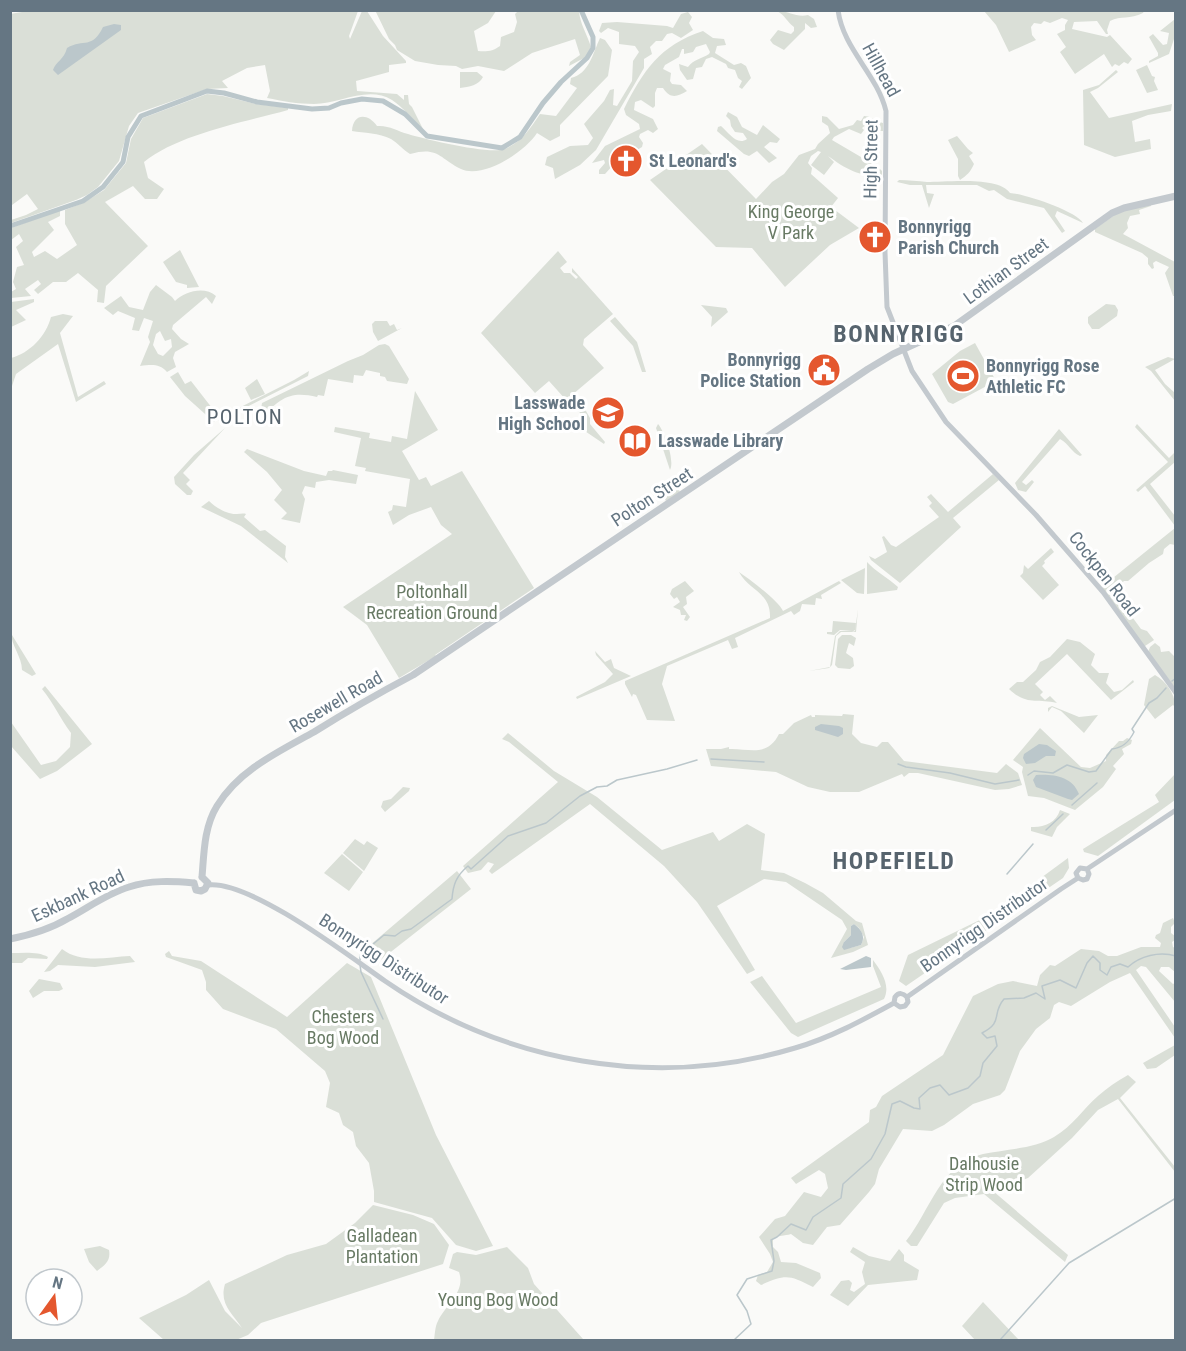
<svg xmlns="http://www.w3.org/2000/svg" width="1186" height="1351" font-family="'Roboto Condensed',sans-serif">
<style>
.green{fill:#dadfd7;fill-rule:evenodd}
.water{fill:#bbc7cb}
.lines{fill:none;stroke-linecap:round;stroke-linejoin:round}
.stream{stroke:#bbc7cb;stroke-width:1.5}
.river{stroke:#bbc7cb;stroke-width:5}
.secondary{stroke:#c3c9ce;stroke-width:5}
.primary{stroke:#c3c9ce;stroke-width:7}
.labels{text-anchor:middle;stroke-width:6;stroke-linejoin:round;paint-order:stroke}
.street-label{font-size:18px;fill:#657683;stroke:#fff}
.poi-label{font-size:18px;font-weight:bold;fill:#657683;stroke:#fff;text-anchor:start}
.park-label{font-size:18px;fill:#687a64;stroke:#fff}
.quarter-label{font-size:21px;letter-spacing:1.5px;fill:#57646e;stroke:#fff}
.district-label{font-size:24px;font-weight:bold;letter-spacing:1.5px;fill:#57646e;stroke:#fff}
</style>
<rect width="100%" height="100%" fill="#fafaf8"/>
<path class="green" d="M 34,10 L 358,11 L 349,36 L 350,39 L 362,11 L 367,11 L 383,36 L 406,61 L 406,63 L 389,65 L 389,72 L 356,81 L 357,91 L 397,94 L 404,100 L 404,95 L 408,95 L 409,104 L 412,107 L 423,129 C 413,120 403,107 392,100 C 368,85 339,104 314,104 C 298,104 282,101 267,98 L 270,91 L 265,65 L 247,68 L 222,81 L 228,88 L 207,89 L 138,113 L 129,126 L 119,161 L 98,187 L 87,195 L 76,200 L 11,223 L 11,220 L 26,215 L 38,209 L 27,194 L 12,205 L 11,204 L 10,14 Z
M 375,10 L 496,11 L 488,23 L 474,31 L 478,51 C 487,52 493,51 500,46 L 501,37 L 514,32 L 517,22 L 515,14 L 518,11 L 579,11 C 580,24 587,34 591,47 L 586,57 L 569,66 L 570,62 L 580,55 L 575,39 L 532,53 L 504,71 L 478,66 L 462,69 L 456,66 L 438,65 L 415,61 L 397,50 L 395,45 L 389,39 Z
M 777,11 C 788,10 796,18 808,15 L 814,19 L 817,27 L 811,28 L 805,23 L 805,29 L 784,50 L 773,44 L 770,40 L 778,30 L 791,34 L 794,31 L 794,27 C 787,22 785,15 777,11 Z
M 984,11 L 1144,11 L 1143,13 C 1130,20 1121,15 1110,21 L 1107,30 L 1108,34 L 1106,34 L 1097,21 L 1074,22 L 1072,29 L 1107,37 L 1110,35 L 1132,59 L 1128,64 L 1124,62 L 1119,66 L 1115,64 L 1112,67 L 1104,54 L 1075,74 L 1060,52 L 1066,47 L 1057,34 L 1065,30 L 1065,25 L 1068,20 L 1062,18 L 1050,23 L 1044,21 L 1041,24 L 1034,23 L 1031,27 L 1032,35 L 1036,40 L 1009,52 L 996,25 Z
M 688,12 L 692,17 L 689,23 L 693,30 L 681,38 L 672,33 L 667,34 L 662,41 L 656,41 L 650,47 L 652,54 L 644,59 L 644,68 L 596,150 L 580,165 L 555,179 L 553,168 L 545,165 L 547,157 L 570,146 L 588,145 L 593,138 L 584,124 L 604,101 L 610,90 L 614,89 L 613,105 L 617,106 L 632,81 L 633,61 L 639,52 L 635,46 L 619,44 L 619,32 L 608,28 L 601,33 L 599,31 L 602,23 L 617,22 L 667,26 L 673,28 L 681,14 Z
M 1175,19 L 1175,36 L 1169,54 L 1149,63 L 1149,61 L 1158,56 L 1158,53 L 1149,37 L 1153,34 L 1163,45 L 1167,44 L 1169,33 L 1160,31 Z
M 703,31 L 713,38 L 724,39 L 726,45 L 717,46 L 715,53 L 734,65 L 741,63 L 746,66 L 751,78 L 742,89 L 739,87 L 742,81 L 738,78 L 735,70 L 728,68 L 726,64 L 712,57 L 706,59 L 702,67 L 696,68 L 693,79 L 687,80 L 680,70 L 679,64 L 688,67 C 694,59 701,59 709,54 L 710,52 L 706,44 L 696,47 L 693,52 L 684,54 L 684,49 L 682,49 L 679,57 L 665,65 L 663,69 L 671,73 L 670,81 L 672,84 L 681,85 L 687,91 C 677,97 670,99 663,88 L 657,88 L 655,93 L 655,106 L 653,108 L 641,100 L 635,102 L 634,110 L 653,119 L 658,129 L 653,133 L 648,130 L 640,134 L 639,137 L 643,143 L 642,147 L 614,164 L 605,174 L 599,174 L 599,170 L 605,163 L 604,160 L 592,163 L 605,146 L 640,129 L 639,124 L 626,115 L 624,109 C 643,71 660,45 703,31 Z
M 600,38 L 605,40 L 612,50 L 608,76 L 560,125 L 560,136 L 550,141 L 537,133 C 525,152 483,179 461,169 C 439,158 438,146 410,154 C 403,150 398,143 391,139 C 379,133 364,133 352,131 C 353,113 368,113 377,126 C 389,125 397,131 408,134 C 424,139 491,155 504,149 C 521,143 530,129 540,114 L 556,116 L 577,88 L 570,84 L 571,78 C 589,74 593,53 600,38 Z
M 1147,65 L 1152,76 L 1155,77 L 1154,81 L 1158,90 L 1147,93 L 1136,70 Z
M 1116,70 L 1118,72 L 1098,88 L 1090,92 L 1109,118 L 1172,104 L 1171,111 L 1148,115 L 1132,121 L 1135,142 L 1150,139 L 1151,149 L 1115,157 L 1084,145 L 1083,90 L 1099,85 Z
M 460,72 L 477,72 L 483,77 C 479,85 469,87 460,88 Z
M 207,94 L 223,96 L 256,104 L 288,108 L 288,110 C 245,122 179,134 144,162 L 148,178 L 164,189 L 157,199 L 145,199 L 133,186 L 105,202 L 148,246 L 106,286 L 104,303 L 97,302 L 98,290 L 78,273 L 66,282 L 53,282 L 38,294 L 34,290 L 41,284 L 38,280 L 25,289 L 31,296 L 11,298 L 11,292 L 16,289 L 13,282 L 17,267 L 24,265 L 16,247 L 23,241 L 19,234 L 11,240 L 11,228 L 60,210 L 60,216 L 48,222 L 54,230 L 32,252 L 34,257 L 45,251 L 57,259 L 77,245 L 65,224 L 65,210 L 85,202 L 104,190 L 117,174 L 126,163 L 131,139 L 143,118 Z
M 728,112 L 737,117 L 742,127 L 757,135 L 763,125 L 780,139 L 777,143 L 770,142 L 764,147 L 777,158 L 769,163 L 757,151 L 749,156 L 744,154 L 717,131 L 718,127 L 721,126 C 729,133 737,146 747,139 L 743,133 L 735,132 L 731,126 L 730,120 L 726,116 Z
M 822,116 L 827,117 L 839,129 L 853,125 L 857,120 L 861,121 L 864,116 C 870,116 876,121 883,123 L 883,131 L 875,131 L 867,124 L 862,128 L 864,130 L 861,134 L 849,129 L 834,137 L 832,140 L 878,167 L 882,171 L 882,177 C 858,176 846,169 828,156 L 834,162 L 824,175 L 811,165 L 821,152 L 818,151 L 811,156 L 808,163 L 812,168 L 811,174 L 838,198 L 831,207 L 859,228 L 830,245 L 785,287 L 752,248 L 716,247 L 650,180 L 702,144 L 756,199 L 772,182 L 784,174 L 799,155 L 815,149 L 818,144 L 830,133 L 828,126 L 822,122 Z
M 957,136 L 968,149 L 973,153 L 969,156 L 974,164 C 970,173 967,175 960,180 L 958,176 L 958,159 L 948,140 Z
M 899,180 C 908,180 918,181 927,182 C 946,182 999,176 1010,193 C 1025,194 1076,211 1083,223 L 1057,211 L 1055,216 L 1065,231 L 1062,233 L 1044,208 L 1007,199 L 994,190 L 989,191 L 977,185 L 926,185 L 927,193 L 934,194 L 929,208 L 922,185 L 910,185 L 897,182 Z
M 1151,203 L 1151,206 L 1139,210 L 1140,214 L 1130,216 L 1127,223 L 1128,228 L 1123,234 L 1175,262 L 1175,296 L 1173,296 L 1165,273 L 1169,267 L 1156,261 L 1153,263 L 1154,268 L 1152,269 L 1148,264 L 1148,258 L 1142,253 L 1095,232 L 1095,229 L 1119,212 Z
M 180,250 L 199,287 L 187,288 L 187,285 L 176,282 L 163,262 Z
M 558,251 L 567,262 L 560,268 L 564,273 L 570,273 L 576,279 L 578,277 L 572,272 L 572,268 L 613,314 L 584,339 L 583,345 L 604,368 L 566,400 L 549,381 L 535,393 L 481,333 Z
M 156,285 L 172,297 L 175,301 C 185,291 205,286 216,296 L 212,304 L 206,297 L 173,325 L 172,329 L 181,339 L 189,344 L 175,352 L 173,358 L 176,367 L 167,372 C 159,363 151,365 140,366 L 150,342 L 148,337 L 153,321 L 144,318 L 139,331 L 132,330 L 135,318 L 118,311 L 113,315 L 104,308 L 121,296 L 129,307 L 143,310 L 150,292 ZM 160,331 L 165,341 L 171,339 L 172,347 L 163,356 L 158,354 L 153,345 L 156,334 Z
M 34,299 L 34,302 L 16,310 L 26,320 L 11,327 L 11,302 Z
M 1106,304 L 1115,305 L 1118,310 L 1117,316 L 1099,329 L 1092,329 L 1088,323 L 1088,317 Z
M 701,305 L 726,308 L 728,312 L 711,327 L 712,317 Z
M 63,314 L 73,316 L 60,333 L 78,397 L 104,381 L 106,384 L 76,402 L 58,344 L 16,374 L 12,386 L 11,387 L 11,358 C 30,353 46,336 51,317 Z
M 615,317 L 637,342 L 646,372 L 642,372 L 633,346 L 610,321 Z
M 375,321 L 387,321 L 390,326 L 394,324 L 397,330 L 402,328 L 378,341 L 373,332 L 372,324 Z
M 975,343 L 996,381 L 953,404 L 948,402 L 932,374 L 960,351 Z
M 385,344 L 389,346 L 409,379 L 407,384 L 387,381 L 385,377 L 380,376 L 380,373 L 366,370 L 363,376 L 354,375 L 353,383 L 328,379 L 324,396 L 318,395 L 317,397 C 303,394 292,393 280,401 C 274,405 271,409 264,411 L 261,409 L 262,403 L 348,361 L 363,355 L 379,345 Z
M 1168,357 L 1175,359 L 1155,370 L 1165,384 L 1175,393 L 1175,401 L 1151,371 L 1145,367 Z
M 309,371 L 308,376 L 233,414 L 220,423 L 218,420 L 221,417 L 294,380 Z
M 178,372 L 185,384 L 191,381 L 219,417 L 214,422 L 185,396 L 170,377 Z
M 257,379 L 265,394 L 251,400 L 245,388 Z
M 415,391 L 438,430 L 402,451 L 419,480 L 426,477 L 431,486 L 462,471 L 534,588 L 435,655 L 436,656 L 399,678 L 367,625 L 343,607 L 452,534 L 441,525 L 431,507 L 409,515 L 393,525 L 388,512 L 392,510 L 393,505 L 406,507 L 410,479 L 365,471 L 366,468 L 355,466 L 361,438 L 334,432 L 335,427 L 370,433 L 369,438 L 391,442 L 392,436 L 407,439 Z
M 574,398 L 586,411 L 590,418 L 590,424 L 605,442 L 604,444 L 576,425 L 583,417 L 571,401 Z
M 658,424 C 665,432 675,461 670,470 L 656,428 Z
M 1137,424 L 1169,458 L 1175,452 L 1175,462 L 1150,484 L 1175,516 L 1175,526 L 1145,486 L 1138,492 L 1136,490 L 1168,462 L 1135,427 Z
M 225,428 L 183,473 L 190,480 L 186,484 L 193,491 L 191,495 L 187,495 L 175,484 L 174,477 L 194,455 Z
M 1059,429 L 1082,455 L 1080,456 C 1072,453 1069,444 1060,439 L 1022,482 L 1026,485 L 1032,480 L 1034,482 L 1026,492 L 1018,490 L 1015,483 Z
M 247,449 L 304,471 L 326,476 L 328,471 L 332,471 L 333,470 L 358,475 L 356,484 L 329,480 L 316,482 L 315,488 L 305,486 L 302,493 L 305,499 L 300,523 L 281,519 L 287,513 L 274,500 L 282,490 L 267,472 L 244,452 Z
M 993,474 L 999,480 L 953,518 L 961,527 L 900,583 L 871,560 L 869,556 L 875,559 L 887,552 L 882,537 L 884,536 L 891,545 L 896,547 L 939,517 L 929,506 L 932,503 L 927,497 L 931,494 L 948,512 Z
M 672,479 L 680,492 L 666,501 L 658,488 Z
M 209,501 C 215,507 228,515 237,514 C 240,514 243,513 246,514 L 244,517 L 260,531 L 265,530 L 286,546 L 285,557 L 288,563 L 241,526 L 201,507 Z
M 1175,528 L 1175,545 L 1170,544 L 1164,549 L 1163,554 L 1149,563 L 1128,581 L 1124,581 L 1113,591 L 1141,629 L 1147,631 L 1154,640 L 1145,646 L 1142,645 L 1102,589 L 1103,586 Z
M 1051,548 L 1054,552 L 1044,561 L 1045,563 L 1042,566 L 1059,585 L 1043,600 L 1020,576 L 1023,573 L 1024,565 L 1028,569 Z
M 867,562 C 875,571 888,578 898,587 L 897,590 L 867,594 Z
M 865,568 L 864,594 L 857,593 L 841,580 Z
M 739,572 C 748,578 779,601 783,611 L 839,581 L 841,583 L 821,595 L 822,599 L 816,598 L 815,605 L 802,604 L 800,611 L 794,615 L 791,611 L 735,638 L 738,647 L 732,649 L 728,640 L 667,666 L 662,684 L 675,721 L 647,720 L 636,695 L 633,694 L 632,697 L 625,684 L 625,681 L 770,618 C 771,592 749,591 739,572 Z
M 685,581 L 694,591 L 686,597 L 687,604 L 683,607 L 690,617 L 687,621 L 684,620 L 686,615 L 681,615 L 680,610 L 673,607 L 680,602 L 677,597 L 674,599 L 670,594 L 672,589 Z
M 858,609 L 856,632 L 841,632 L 836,636 L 832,665 L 829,668 L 809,671 L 830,667 L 835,636 L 840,631 L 852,631 L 840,630 L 834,635 L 827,634 L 827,632 L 832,632 L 833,621 L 856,623 L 855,630 L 852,632 L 855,631 Z
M 11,630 L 12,635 L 36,674 L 32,676 L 22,670 C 22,656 10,645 11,630 Z
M 842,635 L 851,635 L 856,638 L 854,646 L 849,643 L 846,653 L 853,658 L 854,666 L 850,669 L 838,668 L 835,665 L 838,639 Z
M 1067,639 L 1080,642 L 1095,654 L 1091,665 L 1099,673 L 1109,673 L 1106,683 L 1114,692 L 1122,690 L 1133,680 L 1134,682 L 1111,700 L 1067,654 L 1035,684 L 1043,692 L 1040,695 L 1045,700 L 1050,696 L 1057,703 C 1036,698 1027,706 1009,689 L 1017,682 L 1023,682 L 1036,670 L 1040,662 L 1050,657 Z
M 1155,643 L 1160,647 L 1161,652 L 1169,651 L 1175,657 L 1175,688 L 1148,652 L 1150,647 Z
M 595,651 L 605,662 L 611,659 L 614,668 L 631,676 L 577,699 L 576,697 L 605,682 L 613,674 L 596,655 Z
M 1155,675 C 1166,681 1176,695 1175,707 L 1173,705 L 1155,719 L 1144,705 L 1149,679 Z
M 45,686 L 92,744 L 57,771 L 40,779 L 11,746 L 11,722 L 41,765 L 56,761 L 70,747 L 71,733 C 60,718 54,704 42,689 Z
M 1052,706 L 1079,717 L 1098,715 L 1084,733 L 1061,711 L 1052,707 L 1048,712 L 1048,708 Z
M 843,714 L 854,715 L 852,734 L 861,743 L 877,747 L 882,742 L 888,742 L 904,761 L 997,773 L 1006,764 L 1018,773 L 1022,785 L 1009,789 L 995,790 L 918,773 L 909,773 L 904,777 L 902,774 L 859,792 L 830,792 L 808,787 L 776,772 L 711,766 L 706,749 L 721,749 L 729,747 L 729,749 C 748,748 767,758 779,734 L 783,734 L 794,723 L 811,715 L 812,717 L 815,717 L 815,715 L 842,716 Z
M 1040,728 L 1081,767 L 1090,768 L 1106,761 L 1106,755 L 1119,741 L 1123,741 L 1127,738 L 1132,740 L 1131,744 L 1122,749 L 1124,754 L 1113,766 L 1116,769 L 1103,787 L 1075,810 L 1044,798 L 1028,796 L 1022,772 L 1023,767 L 1013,760 Z
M 508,733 L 554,771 L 597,797 L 662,850 L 713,832 L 719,841 L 747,824 L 765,834 L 761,870 L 784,873 L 805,883 L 823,893 L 856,921 L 862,923 L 868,945 L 853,952 L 831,958 L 847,929 L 842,920 L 786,882 L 764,879 L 717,906 L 755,970 L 747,974 L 697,902 L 664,866 L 590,804 L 492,874 L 489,871 L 494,864 L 488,862 L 481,870 L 468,873 L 463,866 L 558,782 L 509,742 L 502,739 ZM 854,924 L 859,928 L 864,937 L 861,945 L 850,948 L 844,942 L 851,935 L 851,926 Z
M 1175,774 L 1175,800 L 1098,856 L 1084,852 L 1083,849 L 1159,802 L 1155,795 Z
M 403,787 L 410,788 L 409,791 L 385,812 L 381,807 L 383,801 L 391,799 Z
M 1060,810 L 1070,814 L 1057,827 L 1052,837 L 1031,831 L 1031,827 C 1043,828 1056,823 1060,810 Z
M 355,839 L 364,845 L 367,841 L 378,848 L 364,871 L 343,853 Z
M 342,854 L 363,872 L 349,891 L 324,873 Z
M 1068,858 L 1069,868 L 1063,878 L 906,986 L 899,981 L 908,955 L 992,914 Z
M 457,871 L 471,889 L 378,962 L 362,952 Z
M 1173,918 L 1175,923 L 1171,927 L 1171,933 L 1175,936 L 1175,940 L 1172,942 L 1173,947 L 1175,948 L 1175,972 L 1169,967 L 1161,967 L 1159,971 L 1173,984 L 1175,983 L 1175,1002 L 1146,967 L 1141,966 L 1136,970 L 1175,1027 L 1175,1038 L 1130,973 L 1110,982 L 1071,1006 L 1059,1002 L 1054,1005 L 1050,1018 L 1036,1029 L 1020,1051 L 1005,1090 L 1000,1095 L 973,1104 L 944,1125 L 932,1131 L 903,1129 L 879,1169 L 875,1184 L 869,1192 L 840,1225 L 827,1227 L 813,1245 L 803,1243 L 791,1234 C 784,1236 779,1235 773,1239 L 773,1247 L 778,1252 L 781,1262 L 796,1263 L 820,1273 L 821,1278 L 813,1287 C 789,1275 786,1274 761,1285 L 756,1281 L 758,1275 L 767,1272 L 773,1262 L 770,1254 L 759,1237 L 775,1219 L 785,1216 L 804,1192 L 821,1197 L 828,1188 L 825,1174 L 819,1170 L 796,1184 L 791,1178 L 869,1122 L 870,1110 L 876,1107 L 882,1096 L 943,1055 L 973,996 L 998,984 L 1013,981 L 1037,986 L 1040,975 L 1050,965 L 1055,966 L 1081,949 L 1099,951 L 1108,956 L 1117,956 L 1141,947 L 1160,947 L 1161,943 L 1155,938 L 1156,935 L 1160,933 L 1163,923 Z
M 62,949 C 81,964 108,957 130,956 L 135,962 L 95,967 L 58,965 L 50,971 L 44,972 Z
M 169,951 L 172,956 L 201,961 L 287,1017 L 347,963 L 371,977 L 436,1135 L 493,1246 L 476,1251 L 456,1245 L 432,1218 L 374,1202 L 374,1191 L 369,1163 L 356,1146 L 353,1132 L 343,1125 L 339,1113 L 326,1107 L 330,1083 L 325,1071 L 276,1029 L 223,1009 L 206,990 L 206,982 L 202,970 L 166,957 L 165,954 Z
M 10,953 C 23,953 38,951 48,957 L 47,959 L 28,958 L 22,963 L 11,963 Z
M 873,960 C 881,971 891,985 884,999 L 798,1037 L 791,1033 L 750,982 L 762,976 L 796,1023 L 881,987 L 873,966 Z
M 39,979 L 60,983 L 63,989 L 59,991 L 44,991 L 33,998 L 29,991 Z
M 1175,1045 L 1175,1055 L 1156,1068 L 1147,1069 L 1143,1063 Z
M 1128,1075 L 1136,1082 L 1120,1098 L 1175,1167 L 1175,1172 L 1118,1099 L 1098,1110 L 1072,1138 L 1028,1178 L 993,1191 L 1068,1255 L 1065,1262 L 984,1194 L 955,1198 L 944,1203 L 917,1246 L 911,1246 L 906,1241 C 930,1211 940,1164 983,1154 C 1006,1149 1034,1149 1054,1137 C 1073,1126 1083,1109 1098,1096 C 1107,1088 1117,1081 1128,1075 Z
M 373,1205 L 413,1215 L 434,1224 L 449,1245 L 443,1264 L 261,1323 L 248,1335 L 236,1340 L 164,1340 L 139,1318 L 186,1295 L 209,1280 L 225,1311 L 242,1328 C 232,1313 219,1304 225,1284 L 287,1255 L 326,1244 L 355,1223 Z
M 100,1246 L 109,1250 C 111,1261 105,1265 97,1271 L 89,1262 L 84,1249 Z
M 507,1247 L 528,1268 L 534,1284 L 583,1339 L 581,1340 L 434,1340 C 435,1334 435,1326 438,1321 C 446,1304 466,1292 459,1272 L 449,1268 L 453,1254 L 457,1252 L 476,1255 Z
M 853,1247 L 869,1256 L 890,1261 L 899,1249 L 904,1255 L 904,1261 L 919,1270 L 917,1280 L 868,1285 L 848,1306 L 830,1295 L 841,1281 L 849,1280 L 852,1283 L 850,1290 L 854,1292 L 865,1284 L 862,1272 L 865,1262 L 850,1252 Z
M 983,1302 L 1019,1340 L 975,1340 L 962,1326 Z"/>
<path class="water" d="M 114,24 L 121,25 L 121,30 L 58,75 L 53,70 C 56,61 64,60 67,48 C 84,38 92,50 103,27 Z
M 821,724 L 839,726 L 843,728 L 843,734 L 838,737 L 815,730 L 815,727 Z
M 1039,744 L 1047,745 L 1056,751 L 1055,756 L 1046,756 L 1035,763 L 1026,764 L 1023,758 L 1024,754 Z
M 1036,775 C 1053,774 1072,776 1079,794 L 1072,800 L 1068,799 L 1036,787 L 1033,780 Z
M 854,924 C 861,929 866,936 861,945 L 844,950 L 842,947 L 844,942 L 851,935 L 851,926 Z
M 866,956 L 871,958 L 871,967 L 846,970 L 840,969 Z"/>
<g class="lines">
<path class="stream" d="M 1172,681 L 1176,678
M 711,759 L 764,762
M 898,764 L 906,767 L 950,773 L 995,784 L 1019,780
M 1028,775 L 1034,771 L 1053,773 L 1067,765 L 1089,772 L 1096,771 L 1112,749 C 1123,748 1129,742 1134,732 L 1132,729 L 1149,703 L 1157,698 L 1166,688
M 1072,805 L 1097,783
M 1046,830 L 1063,814
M 1007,874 L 1033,844
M 360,960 L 360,955 L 384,935 L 395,936 L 402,931 L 411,929 L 452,899 C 453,885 456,876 468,866 L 471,869 L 508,836 L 546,823 L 580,796 L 597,787 L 607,786 L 617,780 L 667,769 L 697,760
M 360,965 L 361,972 L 383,1019
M 734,1340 L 751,1324 L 747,1311 L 737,1295 L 747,1279 L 772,1271 L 774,1261 L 771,1240 L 777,1237 L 791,1224 L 806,1230 L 813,1217 L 841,1198 L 843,1184 L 871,1159 L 885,1134 L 892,1104 L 900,1101 L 914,1108 L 920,1109 L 919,1098 L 930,1088 L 940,1085 L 949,1095 L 968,1088 L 980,1076 L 983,1063 L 997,1046 L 995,1036 L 987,1038 L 982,1033 C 1004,1022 991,1014 1004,999 L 1024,998 L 1036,993 L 1045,999 L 1042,986 L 1060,980 L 1076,988 L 1087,963 L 1093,956 L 1100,963 L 1100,970 L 1107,975 L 1111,967 L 1120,964 L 1128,967 C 1140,956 1159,951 1176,956
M 1000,1340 L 1069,1263 L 1176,1198"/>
<path class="river" d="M 10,226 L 83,201 L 103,187 L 123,162 L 128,137 L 141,116 L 207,91 L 224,93 L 257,102 L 312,109 L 329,108 L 341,103 L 362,99 L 383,101 L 405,114 L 427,136 L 502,148 L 520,137 L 543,103 L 561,82 L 587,58 L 593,48 L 593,37 L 581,10"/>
<path class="secondary" d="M 838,10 C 843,49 877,74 886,111 L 885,252 L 887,307 L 912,371 L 946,422 L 1036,515 L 1103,592 L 1176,693
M 1078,878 L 1076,873 L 1080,868 L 1087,869 L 1176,810
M 208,885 C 250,880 349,956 385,981 C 504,1063 656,1090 795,1048 C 830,1038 863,1020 894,1003 L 895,997 C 899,992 903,993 907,997 L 908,1002 L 905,1006 L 900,1007 L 894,1003
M 907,997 L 1061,889 L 1078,878 L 1083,880 L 1087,879 L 1089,874 L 1087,869"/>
<path class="primary" d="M 202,877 C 204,853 204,827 217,806 C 239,770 278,752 314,732 C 346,712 379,693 413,675 L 868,369 L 893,354 L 954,326 L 1112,213 L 1124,208 L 1176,196
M 194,883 L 196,890 L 201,891 L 205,889 L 208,883 L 202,877
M 10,939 C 30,935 50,929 67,919 C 88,908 106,894 129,887 C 150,880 172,881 194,883"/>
</g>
<defs>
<symbol id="church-disc" viewBox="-11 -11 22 22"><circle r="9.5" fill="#e4572e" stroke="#fff"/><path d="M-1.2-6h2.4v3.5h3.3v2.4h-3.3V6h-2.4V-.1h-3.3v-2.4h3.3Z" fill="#fff"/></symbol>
<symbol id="civic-disc" viewBox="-11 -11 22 22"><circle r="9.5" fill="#e4572e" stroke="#fff"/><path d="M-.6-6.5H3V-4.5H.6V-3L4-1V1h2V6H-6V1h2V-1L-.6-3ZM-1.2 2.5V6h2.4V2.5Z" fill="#fff"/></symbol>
<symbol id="stadium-disc" viewBox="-11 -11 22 22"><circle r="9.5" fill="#e4572e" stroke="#fff"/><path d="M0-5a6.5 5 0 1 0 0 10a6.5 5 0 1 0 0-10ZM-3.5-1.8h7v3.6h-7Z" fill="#fff"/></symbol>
<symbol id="school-disc" viewBox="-11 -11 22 22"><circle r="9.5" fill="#e4572e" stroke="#fff"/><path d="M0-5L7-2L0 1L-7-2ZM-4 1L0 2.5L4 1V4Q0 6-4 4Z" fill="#fff"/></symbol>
<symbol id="library-disc" viewBox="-11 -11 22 22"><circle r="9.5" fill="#e4572e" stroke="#fff"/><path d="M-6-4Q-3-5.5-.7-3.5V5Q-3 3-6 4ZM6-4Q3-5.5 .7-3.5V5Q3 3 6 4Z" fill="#fff"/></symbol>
</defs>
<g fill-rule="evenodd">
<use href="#church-disc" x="607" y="142" width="38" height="38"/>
<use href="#church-disc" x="856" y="218" width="38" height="38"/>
<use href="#civic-disc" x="805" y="351" width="38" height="38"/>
<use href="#stadium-disc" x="944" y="357" width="38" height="38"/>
<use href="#school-disc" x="589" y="394" width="38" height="38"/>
<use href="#library-disc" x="616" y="422" width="38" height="38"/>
</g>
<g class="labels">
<g class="street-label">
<text transform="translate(881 70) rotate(61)" y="6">Hillhead</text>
<text transform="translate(871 159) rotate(-89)" y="6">High Street</text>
<text transform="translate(1006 271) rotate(-36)" y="6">Lothian Street</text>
<text transform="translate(652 497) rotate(-33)" y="6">Polton Street</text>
<text transform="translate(1104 574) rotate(52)" y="6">Cockpen Road</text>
<text transform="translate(336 702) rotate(-30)" y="6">Rosewell Road</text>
<text transform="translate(78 896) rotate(-25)" y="6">Eskbank Road</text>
<text transform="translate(984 925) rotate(-35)" y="6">Bonnyrigg Distributor</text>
<text transform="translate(384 959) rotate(33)" y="6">Bonnyrigg Distributor</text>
</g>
<g class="poi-label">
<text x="649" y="167">St Leonard's</text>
<text x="898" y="233">Bonnyrigg<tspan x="898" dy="21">Parish Church</tspan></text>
<text x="801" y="366" text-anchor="end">Bonnyrigg<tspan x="801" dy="21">Police Station</tspan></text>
<text x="986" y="372">Bonnyrigg Rose<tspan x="986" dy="21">Athletic FC</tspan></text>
<text x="585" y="409" text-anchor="end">Lasswade<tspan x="585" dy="21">High School</tspan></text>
<text x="658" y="447">Lasswade Library</text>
</g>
<g class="park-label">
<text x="791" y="218">King George<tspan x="791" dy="21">V Park</tspan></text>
<text x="432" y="598">Poltonhall<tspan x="432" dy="21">Recreation Ground</tspan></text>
<text x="343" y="1023">Chesters<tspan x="343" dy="21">Bog Wood</tspan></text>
<text x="984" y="1170">Dalhousie<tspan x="984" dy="21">Strip Wood</tspan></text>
<text x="382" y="1242">Galladean<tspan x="382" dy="21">Plantation</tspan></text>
<text x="498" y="1306">Young Bog Wood</text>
</g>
<g class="quarter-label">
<text x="245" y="424">POLTON</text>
</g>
<g class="district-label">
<text x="899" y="342">BONNYRIGG</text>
<text x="894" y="869">HOPEFIELD</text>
</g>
</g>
<rect width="1186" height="1351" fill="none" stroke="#657683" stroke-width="24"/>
<g transform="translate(54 1297) rotate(15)"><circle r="28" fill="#ffffff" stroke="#c1c8cd" stroke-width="1.5"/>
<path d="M0-4.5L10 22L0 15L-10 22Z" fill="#e4572e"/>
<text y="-9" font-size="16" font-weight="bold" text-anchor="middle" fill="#657683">N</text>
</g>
</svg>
